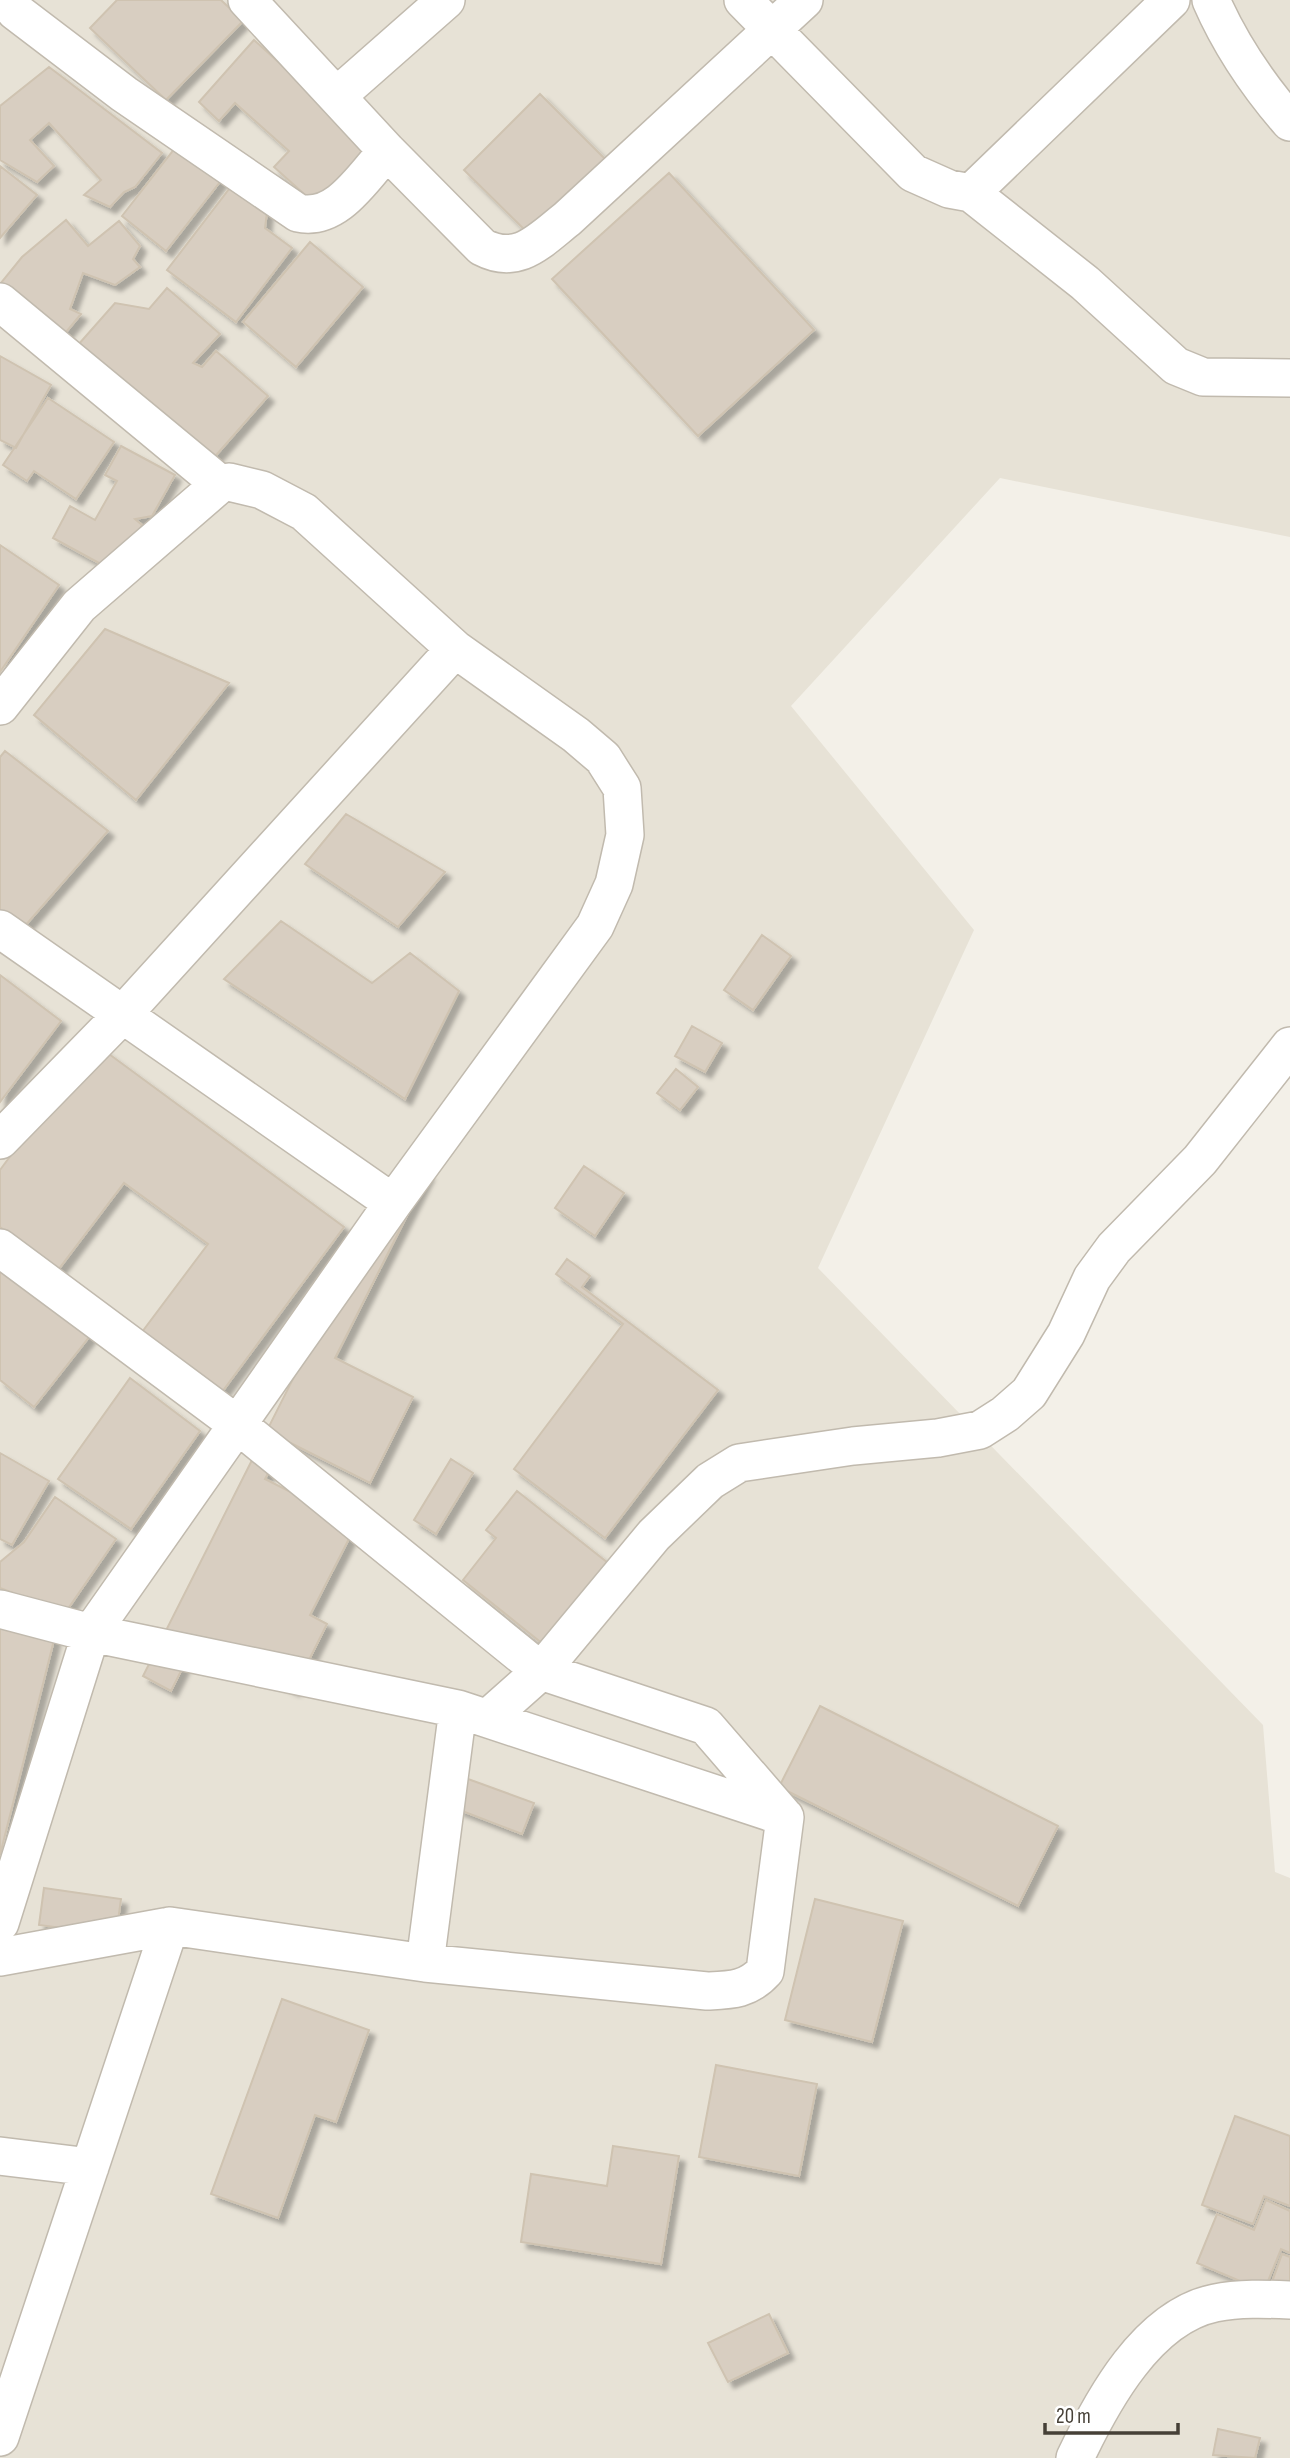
<svg xmlns="http://www.w3.org/2000/svg" width="1290" height="2458" font-family="'Sofia Sans Condensed',sans-serif">
<style>
.residential{fill:#e7e2d6}
.building{fill:#d8cec1;stroke:#cfc3b1;stroke-width:2;filter:url(#shadow)}
.lines{fill:none;stroke-linecap:round;stroke-linejoin:round}
.minor-casing{stroke:#c1baae;stroke-width:40}
.minor{stroke:#fff;stroke-width:37}
</style>
<defs>
<filter id="shadow"><feDropShadow dx="6" dy="6" stdDeviation="2" flood-color="#0004"/></filter>
</defs>
<rect width="100%" height="100%" fill="#f3f0e8"/>
<path class="residential" d="M 0,0 L 1290,0 L 1290,537 L 1000,478 L 791,706 L 974,930 L 818,1268 L 1263,1725 L 1275,1872 L 1290,1878 L 1290,2458 L 0,2458 Z"/>
<path class="building" d="M 117,0 L 221,0 L 243,21 L 166,100 L 90,28 Z
M 254,40 L 377,151 L 322,210 L 274,167 L 289,151 L 235,103 L 219,121 L 199,102 Z
M 49,67 L 162,153 L 135,187 L 124,192 L 110,207 L 84,195 L 101,180 L 49,123 L 30,140 L 54,166 L 37,182 L 0,160 L 0,106 Z
M 540,94 L 606,160 L 531,236 L 464,170 Z
M 179,143 L 223,178 L 166,251 L 122,216 Z
M 0,166 L 37,195 L 0,238 Z
M 669,173 L 814,330 L 698,436 L 552,279 Z
M 236,180 L 268,204 L 265,228 L 292,248 L 236,322 L 167,270 Z
M 66,220 L 88,246 L 119,221 L 140,246 L 133,259 L 140,267 L 115,285 L 83,273 L 70,309 L 81,314 L 57,343 L 0,296 L 0,284 L 22,257 Z
M 310,242 L 363,287 L 296,367 L 243,322 Z
M 167,288 L 220,334 L 193,363 L 202,367 L 216,351 L 268,396 L 211,461 L 78,345 L 115,303 L 149,309 Z
M 0,356 L 51,385 L 16,448 L 0,440 Z
M 48,398 L 114,442 L 76,499 L 34,471 L 27,481 L 3,465 Z
M 121,446 L 175,475 L 152,516 L 135,519 L 142,525 L 132,545 L 110,569 L 53,538 L 70,506 L 95,520 L 117,481 L 105,475 Z
M 0,545 L 59,585 L 0,672 Z
M 105,629 L 229,683 L 136,800 L 34,715 Z
M 5,751 L 108,831 L 24,927 L 0,911 L 0,757 Z
M 346,814 L 445,872 L 398,927 L 305,864 Z
M 281,921 L 372,983 L 410,953 L 459,991 L 405,1099 L 224,979 Z
M 762,935 L 791,956 L 753,1010 L 724,990 Z
M 0,975 L 61,1021 L 0,1102 Z
M 692,1026 L 722,1043 L 705,1072 L 675,1056 Z
M 94,1043 L 344,1227 L 219,1396 L 139,1336 L 208,1244 L 124,1183 L 58,1270 L 0,1227 L 0,1170 Z
M 676,1069 L 698,1087 L 680,1110 L 657,1093 Z
M 403,1161 L 428,1174 L 335,1358 L 413,1397 L 370,1483 L 285,1440 L 265,1479 L 356,1525 L 310,1615 L 327,1624 L 294,1690 L 196,1641 L 171,1691 L 143,1676 Z
M 584,1166 L 624,1193 L 595,1236 L 555,1208 Z
M 0,1251 L 97,1327 L 34,1407 L 0,1380 Z
M 567,1259 L 590,1276 L 582,1287 L 718,1390 L 605,1538 L 514,1469 L 623,1324 L 556,1274 Z
M 130,1378 L 200,1431 L 131,1529 L 58,1479 Z
M 0,1453 L 49,1481 L 12,1545 L 0,1539 Z
M 451,1459 L 473,1473 L 436,1534 L 414,1520 Z
M 517,1491 L 608,1563 L 543,1644 L 463,1580 L 496,1538 L 486,1530 Z
M 55,1497 L 116,1539 L 65,1613 L 0,1588 L 0,1562 L 24,1542 Z
M 0,1622 L 55,1636 L 0,1855 Z
M 820,1706 L 1058,1826 L 1018,1906 L 779,1787 Z
M 468,1779 L 534,1803 L 522,1834 L 457,1809 Z
M 44,1888 L 121,1899 L 116,1935 L 39,1925 Z
M 815,1899 L 903,1921 L 872,2042 L 785,2020 Z
M 282,1999 L 369,2030 L 336,2122 L 315,2115 L 278,2218 L 211,2194 Z
M 716,2065 L 817,2084 L 799,2176 L 699,2157 Z
M 1235,2116 L 1290,2136 L 1290,2206 L 1264,2196 L 1253,2224 L 1202,2205 Z
M 613,2146 L 679,2156 L 661,2264 L 521,2242 L 531,2174 L 607,2186 Z
M 1266,2200 L 1290,2211 L 1290,2253 L 1281,2249 L 1264,2291 L 1197,2263 L 1217,2214 L 1254,2230 Z
M 1282,2254 L 1290,2257 L 1290,2289 L 1272,2282 Z
M 769,2314 L 788,2353 L 728,2382 L 708,2343 Z
M 1218,2429 L 1260,2438 L 1255,2458 L 1213,2455 Z"/>
<g class="lines">
<defs>
<path id="minor" d="M 247,0 L 387,151 L 482,247 C 518,266 539,241 567,219 L 804,0
M 743,0 L 913,173 L 949,189 L 971,193 L 1171,0
M 1211,0 C 1231,46 1257,84 1290,122
M 15,11 L 124,94 L 298,213 C 337,222 363,177 387,151
M 337,96 L 446,0
M 971,193 L 1085,283 L 1176,366 L 1203,377 L 1290,378
M 0,302 L 220,484 L 229,482 L 262,490 L 304,512 L 455,649 L 576,735 L 603,758 L 622,788 L 625,835 L 614,884 L 595,926 L 393,1203 L 91,1633 L 0,1923
M 0,706 L 79,606 L 220,484
M 0,929 L 393,1203
M 0,1140 L 124,1013 L 455,649
M 0,1248 L 238,1425 L 541,1671 L 706,1726 L 784,1816
M 0,1609 L 91,1633 L 458,1709 L 785,1817 L 765,1971 C 748,1990 731,1990 707,1991 L 425,1963 L 170,1926 L 0,1957
M 488,1718 L 541,1671 L 654,1535 L 710,1481 L 739,1463 L 853,1446 L 938,1438 L 980,1430 L 1005,1414 L 1029,1393 L 1066,1334 L 1092,1278 L 1114,1248 L 1200,1160 L 1290,1046
M 425,1963 L 458,1709
M 0,2156 L 90,2167
M 0,2437 L 170,1926
M 1075,2458 C 1102,2401 1147,2317 1215,2303 C 1239,2298 1266,2299 1290,2300"/>
</defs>
<use href="#minor" class="minor-casing"/>
<use href="#minor" class="minor"/>
</g>
<path d="M1045 2423v10h133v-10" fill="none" stroke="#464037" stroke-width="3.5"/>
<text x="1056" y="2423" font-size="21" fill="#464037" stroke="#ffffff" stroke-width="5" paint-order="stroke">20 m</text>
</svg>
